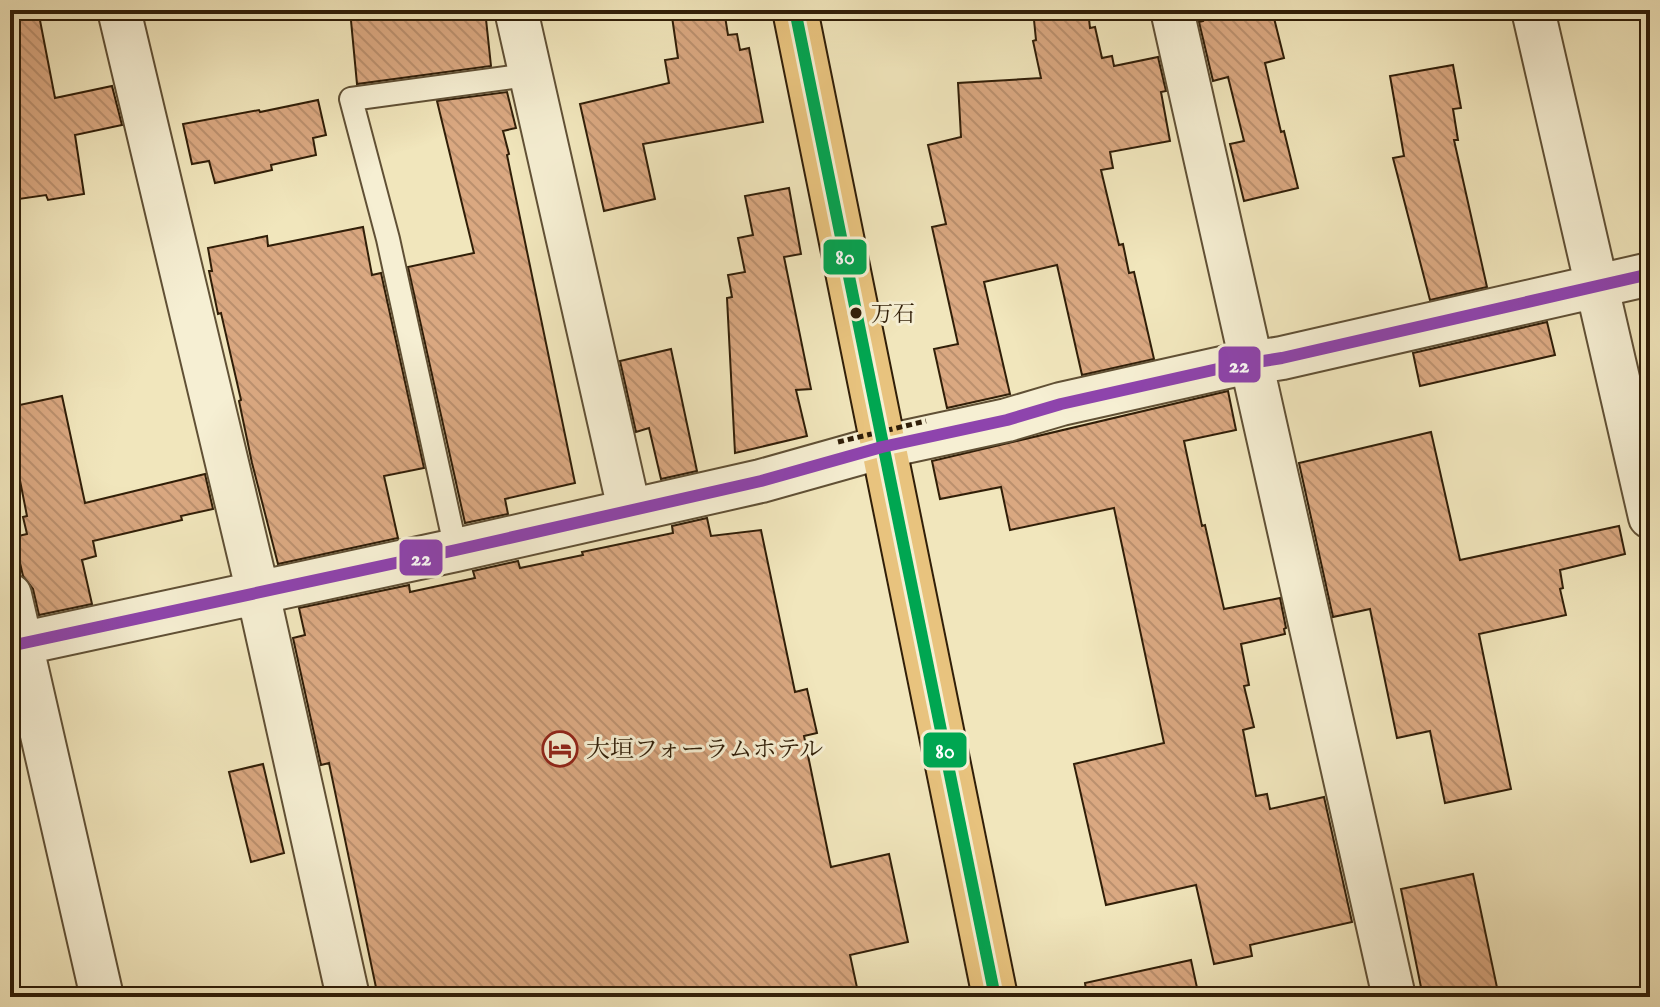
<svg xmlns="http://www.w3.org/2000/svg" width="1660" height="1007" font-family="'IM FELL English','Noto Serif JP',serif">
<style>
.building{fill:url(#building-back-hatch);stroke:#301e08;stroke-width:2}
.lines{fill:none;stroke-linecap:round;stroke-linejoin:round}
.lane-casing{stroke:#605035;stroke-width:26}
.street-casing{stroke:#605035;stroke-width:46}
.primary-casing{stroke:#301e08;stroke-width:48}
.lane{stroke:#f6efd3;stroke-width:22}
.street{stroke:#f6efd3;stroke-width:42}
.primary{stroke:#e8c37e;stroke-width:44}
.path-bridge{stroke:#301e08;stroke-width:5;stroke-dasharray:6 4;stroke-linecap:butt}
.bus-1-casing{stroke:#f6efd3;stroke-width:18}
.bus-2-casing{stroke:#f6efd3;stroke-width:18}
.bus-1{stroke:#00a651;stroke-width:12}
.bus-2{stroke:#8e44ad;stroke-width:12}
.bus-dot{fill:#301e08;stroke:#f6efd3;stroke-width:3}
.labels{text-anchor:middle;stroke-width:6;stroke-linejoin:round;paint-order:stroke}
.bus-label{font-size:22px;fill:#301e08;stroke:#f6efd3;text-anchor:start}
.poi-label{font-size:24px;fill:#301e08;stroke:#f6efd3;text-anchor:start}
.line-badge{stroke:#f6efd3;stroke-width:3}
.badge-label{font-size:22px;text-anchor:middle;font-weight:bold;fill:#fff}
</style>
<defs>
<pattern id="building-back-hatch" width="6" height="6" patternUnits="userSpaceOnUse" patternTransform="scale(2)"><rect width="6" height="6" fill="#daa881"/><path d="M-1 5l2 2M0 0l6 6M5-1l2 2" fill="none" stroke="#bb906e"/></pattern>
</defs>
<rect width="100%" height="100%" fill="#f1e6bc"/>
<filter id="stains"><feTurbulence type="fractalNoise" baseFrequency=".0025" numOctaves="4"/><feColorMatrix values="0 0 0 0 .2 0 0 0 0 .09 0 0 0 0 .02 0 0 0 .5 -.17"/></filter>
<radialGradient id="worn" r=".72"><stop offset=".6" stop-color="#630" stop-opacity="0"/><stop offset="1" stop-color="#630" stop-opacity=".3"/></radialGradient>
<path class="building" d="M 10,10 L 38,10 L 55,98 L 112,86 L 122,125 L 75,135 L 84,194 L 48,200 L 46,195 L 19,199 L 18,196 L 10,197 Z
M 350,10 L 485,10 L 491,66 L 357,84 Z
M 671,10 L 724,10 L 728,35 L 737,34 L 740,50 L 749,48 L 763,122 L 643,144 L 655,199 L 604,211 L 580,104 L 669,83 L 665,60 L 678,58 Z
M 1033,10 L 1088,10 L 1090,28 L 1095,27 L 1102,58 L 1112,56 L 1114,66 L 1158,57 L 1166,91 L 1161,92 L 1170,141 L 1110,152 L 1113,168 L 1101,170 L 1119,245 L 1123,244 L 1129,273 L 1134,272 L 1154,359 L 1082,375 L 1057,265 L 984,282 L 1010,394 L 947,408 L 934,349 L 958,344 L 932,227 L 946,224 L 928,145 L 961,137 L 958,83 L 1041,78 L 1033,41 L 1036,40 Z
M 1200,10 L 1272,10 L 1284,58 L 1265,63 L 1281,132 L 1284,131 L 1298,188 L 1244,201 L 1230,144 L 1244,141 L 1228,77 L 1213,81 L 1199,22 L 1203,21 Z
M 1453,65 L 1461,108 L 1453,109 L 1458,140 L 1454,140 L 1487,287 L 1430,300 L 1393,158 L 1404,156 L 1390,76 Z
M 507,92 L 516,128 L 503,131 L 509,154 L 507,155 L 575,483 L 505,499 L 508,514 L 465,523 L 408,267 L 474,253 L 437,101 Z
M 318,100 L 326,135 L 313,138 L 316,155 L 271,165 L 272,170 L 215,183 L 209,161 L 192,164 L 183,124 L 259,110 L 260,112 Z
M 789,188 L 801,254 L 784,257 L 811,389 L 796,390 L 807,436 L 735,453 L 727,298 L 732,297 L 728,275 L 745,272 L 738,238 L 753,235 L 745,196 Z
M 363,227 L 372,275 L 381,273 L 424,468 L 384,476 L 398,538 L 278,564 L 252,463 L 239,401 L 241,400 L 221,313 L 218,314 L 209,271 L 212,271 L 208,248 L 267,236 L 268,246 Z
M 1547,322 L 1555,355 L 1420,386 L 1413,353 Z
M 671,349 L 697,471 L 661,479 L 649,428 L 636,432 L 620,361 Z
M 1228,391 L 1236,430 L 1184,441 L 1202,526 L 1205,525 L 1224,609 L 1280,598 L 1286,628 L 1284,629 L 1285,634 L 1241,644 L 1249,685 L 1244,686 L 1254,727 L 1243,730 L 1256,796 L 1267,794 L 1270,809 L 1324,797 L 1352,922 L 1250,945 L 1252,956 L 1214,964 L 1196,885 L 1106,905 L 1074,764 L 1164,743 L 1114,508 L 1010,530 L 1001,487 L 940,499 L 932,461 Z
M 62,396 L 85,503 L 205,474 L 213,509 L 181,516 L 182,520 L 93,541 L 96,556 L 82,560 L 92,604 L 39,615 L 33,589 L 23,576 L 14,537 L 27,534 L 23,517 L 27,516 L 10,430 L 10,407 Z
M 1431,432 L 1460,560 L 1619,526 L 1625,554 L 1560,570 L 1563,588 L 1560,589 L 1566,615 L 1479,634 L 1511,789 L 1445,803 L 1430,731 L 1397,738 L 1370,609 L 1333,617 L 1299,463 Z
M 707,518 L 711,536 L 761,530 L 795,692 L 807,689 L 817,733 L 804,736 L 831,867 L 889,854 L 908,942 L 850,955 L 859,997 L 378,997 L 329,763 L 321,765 L 293,638 L 305,635 L 299,608 L 409,585 L 410,592 L 475,578 L 473,571 L 518,561 L 520,568 L 583,555 L 582,552 L 673,533 L 672,526 Z
M 263,764 L 284,853 L 251,862 L 229,772 Z
M 1473,874 L 1499,997 L 1423,997 L 1401,889 Z
M 1191,960 L 1199,997 L 1087,997 L 1085,983 Z"/>
<g class="lines">
<defs>
<path id="lane" d="M 456,550 L 388,239 L 351,99 L 512,77 L 530,72"/>
<path id="street" d="M 119,10 L 258,593 L 348,997
M 516,10 L 629,509
M 1172,10 L 1394,997
M 1533,10 L 1650,517
M 10,595 L 102,997
M 10,646 L 456,550 L 761,481 L 882,447 L 1007,420 L 1061,404 L 1231,366 L 1282,358 L 1650,274"/>
<path id="primary" d="M 795,10 L 995,997"/>
</defs>
<use href="#lane" class="lane-casing"/>
<use href="#street" class="street-casing"/>
<use href="#primary" class="primary-casing"/>
<use href="#lane" class="lane"/>
<use href="#street" class="street"/>
<use href="#primary" class="primary"/>
<path class="path-bridge" d="M 838,442 L 926,421"/>
<defs>
<path id="bus-1" d="M 795,10 L 995,997"/>
<path id="bus-2" d="M 10,646 L 456,550 L 761,481 L 882,447 L 1007,420 L 1061,404 L 1231,366 L 1282,358 L 1650,274"/>
</defs>
<use href="#bus-1" class="bus-1-casing"/>
<use href="#bus-2" class="bus-2-casing"/>
<use href="#bus-1" class="bus-1"/>
<use href="#bus-2" class="bus-2"/>
</g>
<defs>
<symbol id="hotel-ring" viewBox="-11 -11 22 22"><circle r="9.5" fill="#f6efd3" stroke="#8f2418" stroke-width="1.5"/><path d="M-6-4.5h1.5V1H6V5H4.5V3h-9V5H-6ZM-4 0a1.8 1.8 0 1 1 3.6 0ZM.5 0V-2.5h3Q6-2.5 6 0Z" fill="#8f2418"/></symbol>
</defs>
<g fill-rule="evenodd">
<use href="#hotel-ring" x="540" y="729" width="40" height="40"/>
</g>
<circle class="bus-dot" cx="856" cy="313" r="7"/>
<g class="labels">
<g class="bus-label">
<text x="871" y="321">万石</text>
</g>
<g class="poi-label">
<text x="586" y="757">大垣フォーラムホテル</text>
</g>
</g>
<g class="line-badge">
<rect x="822" y="238" width="46" height="38" rx="8" fill="#00a651"/>
<rect x="1217" y="345" width="45" height="39" rx="8" fill="#8e44ad"/>
<rect x="398" y="538" width="46" height="39" rx="8" fill="#8e44ad"/>
<rect x="922" y="731" width="46" height="38" rx="8" fill="#00a651"/>
</g>
<g class="badge-label">
<text x="845" y="264">80</text>
<text x="1239" y="372">22</text>
<text x="421" y="565">22</text>
<text x="945" y="758">80</text>
</g>
<rect width="1660" height="1007" fill="none" stroke="#f1e6bc" stroke-width="40"/>
<rect x="12" y="12" width="1636" height="983" fill="none" stroke="#301e08" stroke-width="4"/>
<rect x="20" y="20" width="1620" height="967" fill="none" stroke="#301e08" stroke-width="2"/>
<rect width="100%" height="100%" filter="url(#stains)"/>
<rect width="100%" height="100%" fill="url(#worn)"/>
</svg>
